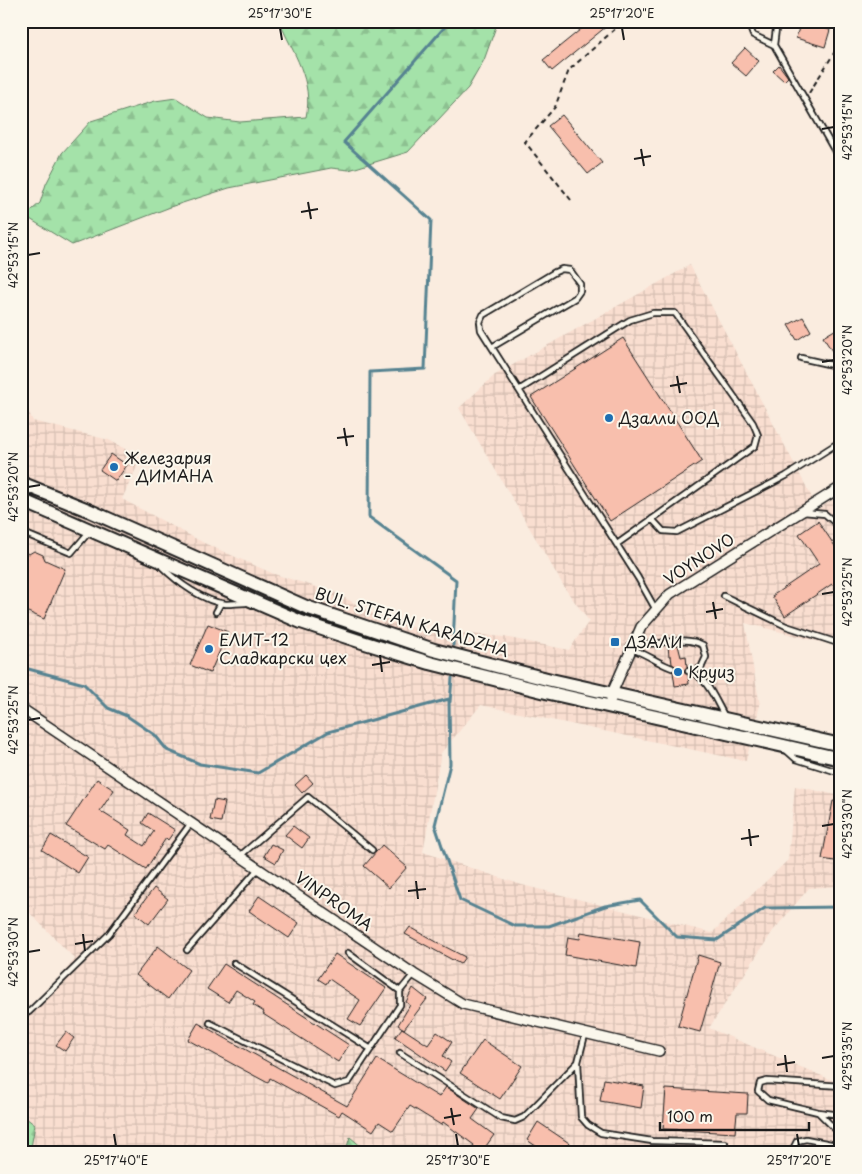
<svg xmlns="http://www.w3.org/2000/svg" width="862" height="1174" font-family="'Playpen Sans',sans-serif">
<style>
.industrial{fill:url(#industrial-grid)}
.forest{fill:url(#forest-firs);stroke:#607f62}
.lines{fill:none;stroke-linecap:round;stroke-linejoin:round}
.stream{stroke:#578391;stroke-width:3}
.building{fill:#f8bfad;stroke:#1c1c1c}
.service-casing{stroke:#1c1c1c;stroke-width:8}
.minor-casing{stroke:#1c1c1c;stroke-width:12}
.secondary-casing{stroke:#1c1c1c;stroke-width:16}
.path{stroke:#1c1c1c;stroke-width:2;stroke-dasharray:5 4;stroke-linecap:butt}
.service{stroke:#fbf7ec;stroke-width:4.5}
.minor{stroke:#fbf7ec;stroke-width:9}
.secondary{stroke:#fbf7ec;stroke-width:12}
.ticks{fill:none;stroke:#1c1c1c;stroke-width:2}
.poi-dot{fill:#1f6fb2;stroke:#fbf7ec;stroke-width:2}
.labels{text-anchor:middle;stroke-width:4;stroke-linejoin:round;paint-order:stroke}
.poi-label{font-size:16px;fill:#1c1c1c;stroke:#fbf7ec;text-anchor:start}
.street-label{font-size:16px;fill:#1c1c1c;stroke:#fbf7ec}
.neatline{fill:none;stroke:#1c1c1c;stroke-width:2}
.ticks-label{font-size:12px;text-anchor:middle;fill:#1c1c1c}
</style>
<defs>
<pattern id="industrial-grid" width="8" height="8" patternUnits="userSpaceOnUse" patternTransform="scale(1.25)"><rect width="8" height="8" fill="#f9ded0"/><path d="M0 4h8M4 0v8" fill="none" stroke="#d5beb2"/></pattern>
<pattern id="forest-firs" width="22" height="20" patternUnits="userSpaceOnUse" patternTransform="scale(1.25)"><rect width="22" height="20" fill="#a4e2a9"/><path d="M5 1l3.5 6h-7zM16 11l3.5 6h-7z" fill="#8dc191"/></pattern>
</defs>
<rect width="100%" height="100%" fill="#faecdf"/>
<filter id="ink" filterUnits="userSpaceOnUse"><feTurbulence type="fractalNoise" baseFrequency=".02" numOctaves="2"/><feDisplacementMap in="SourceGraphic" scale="10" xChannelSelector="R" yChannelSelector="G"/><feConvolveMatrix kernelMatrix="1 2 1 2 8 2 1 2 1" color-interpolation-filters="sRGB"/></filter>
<g filter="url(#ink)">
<path class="industrial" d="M 690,265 L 818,509 L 841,495 L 841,647 L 745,623 L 760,705 L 746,761 L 481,705 L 441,753 L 423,852 L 522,885 L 712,933 L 788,860 L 795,786 L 841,796 L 841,886 L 809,888 L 773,931 L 709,1028 L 841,1084 L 841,1153 L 369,1153 L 350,1137 L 345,1153 L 30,1153 L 35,1125 L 21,1114 L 21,1025 L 75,959 L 21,904 L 21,396 L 33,421 L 109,440 L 141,458 L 122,499 L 204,543 L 274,574 L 336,593 L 372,613 L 421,630 L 504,637 L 569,650 L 589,621 L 566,590 L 459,408 L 495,375 Z"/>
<path class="forest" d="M 279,21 L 498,21 L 484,60 L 468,88 L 408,152 L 349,170 L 331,168 L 229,188 L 173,206 L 72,245 L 25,216 L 40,203 L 46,184 L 62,153 L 91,121 L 155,101 L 176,98 L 208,118 L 240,122 L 306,117 C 314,81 293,53 279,21 Z
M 21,1114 L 35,1125 L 30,1153 L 21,1153 Z
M 350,1137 L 369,1153 L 345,1153 Z"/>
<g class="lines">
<path class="stream" d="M 450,21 L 344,142 L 431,220 L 425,369 L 370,372 L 369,517 L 456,580 L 453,645
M 21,667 L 84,684 L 108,708 L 127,716 L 155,735 L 167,750 L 200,764 L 258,773 L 328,732 L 449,699 L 450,764 L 435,825 L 460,900 L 515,926 L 549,926 L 605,906 L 640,900 L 677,937 L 717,940 L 765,908 L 841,907
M 450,702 L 452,678"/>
</g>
<path class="building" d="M 591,21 L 613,21 L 552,71 L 543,60 Z
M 801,21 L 830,30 L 825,47 L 796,38 Z
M 745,48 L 759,61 L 746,76 L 731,63 Z
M 779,65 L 788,77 L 784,81 L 773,71 Z
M 562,115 L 602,163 L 588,174 L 548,126 Z
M 803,317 L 811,331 L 797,340 L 788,325 Z
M 838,328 L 841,334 L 841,346 L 832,351 L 823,337 Z
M 623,338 L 702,461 L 610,521 L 531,397 Z
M 111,454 L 127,465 L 116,481 L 100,470 Z
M 818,521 L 841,555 L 841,597 L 832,584 L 785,616 L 772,596 L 819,564 L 799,534 Z
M 21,550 L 29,554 L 34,551 L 43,555 L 45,560 L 65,569 L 44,619 L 21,609 Z
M 208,624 L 228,632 L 210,673 L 190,665 Z
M 678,645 L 681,657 L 686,656 L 687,667 L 684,671 L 688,675 L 689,684 L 675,686 L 673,672 L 676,667 L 672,664 L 671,656 L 669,656 L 668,646 Z
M 306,775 L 313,783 L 302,793 L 295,785 Z
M 97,779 L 114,790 L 100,811 L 130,830 L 127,835 L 144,846 L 154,831 L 142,823 L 148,813 L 175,830 L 168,840 L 166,838 L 146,869 L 108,845 L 105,849 L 66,826 Z
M 214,800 L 225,802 L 221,822 L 210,820 Z
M 833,801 L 841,802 L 841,862 L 822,859 Z
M 293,826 L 309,838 L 302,848 L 285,835 Z
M 51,835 L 88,857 L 78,873 L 42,850 Z
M 271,844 L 283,850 L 276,863 L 264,856 Z
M 382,845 L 407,867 L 389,888 L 364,866 Z
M 154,888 L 168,899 L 149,924 L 135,913 Z
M 259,896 L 299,923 L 289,938 L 249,911 Z
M 410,927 L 442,945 L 465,957 L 460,964 L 405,934 Z
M 581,932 L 640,942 L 636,968 L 565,955 L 568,937 L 580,939 Z
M 158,946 L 189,970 L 168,999 L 136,975 Z
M 335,954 L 386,988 L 360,1026 L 348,1019 L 360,1000 L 329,979 L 326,984 L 318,979 Z
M 698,955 L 720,962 L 700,1032 L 678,1026 Z
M 224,964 L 349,1045 L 338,1062 L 263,1014 L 264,1012 L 253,1005 L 255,1002 L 236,990 L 228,1002 L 207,989 Z
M 413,988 L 427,999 L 404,1029 L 398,1025 L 410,1005 L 406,1002 Z
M 198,1023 L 347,1106 L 377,1059 L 439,1097 L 446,1087 L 479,1109 L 472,1119 L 494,1135 L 481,1153 L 469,1153 L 474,1145 L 443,1122 L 441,1125 L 410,1106 L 393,1131 L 379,1122 L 373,1131 L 342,1111 L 339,1116 L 270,1078 L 268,1083 L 188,1040 Z
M 402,1028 L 428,1045 L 437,1032 L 452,1042 L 443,1056 L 451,1062 L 445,1071 L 395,1037 Z
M 66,1032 L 74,1038 L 65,1051 L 56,1045 Z
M 483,1040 L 522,1066 L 500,1099 L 460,1073 Z
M 604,1079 L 644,1086 L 641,1108 L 600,1101 Z
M 666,1089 L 748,1094 L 747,1113 L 737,1113 L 735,1133 L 663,1129 Z
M 538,1122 L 584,1153 L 546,1153 L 527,1140 Z"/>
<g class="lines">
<defs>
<path id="service" d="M 751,21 L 749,25 L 753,35 L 774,45 L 841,162
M 774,45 L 777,21
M 492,347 L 575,298 L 580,291 L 580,284 L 570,270 L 562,269 L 555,272 L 483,315 L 480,322 L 481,330 L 638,578 L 656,610
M 801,358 L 841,367
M 519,390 L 630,320 L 653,313 L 675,313 L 753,423 L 758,435 L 755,446 L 617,544
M 803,512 L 825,514 L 841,528
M 652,519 L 663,531 L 677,532 L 786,476 L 841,441
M 21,532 L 71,553 L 89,532
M 162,567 C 177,582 204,602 226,604 C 233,604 239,603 246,603
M 724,596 L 786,626 L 841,644
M 216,612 L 221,603
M 634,642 C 657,649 680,633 703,645 L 706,657 L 701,668 L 692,672
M 631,649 C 646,653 657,663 672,668
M 688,671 C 707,676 715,700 725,717
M 787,751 L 796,759 L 841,773
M 241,855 L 308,797 L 372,850
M 187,950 L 258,869
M 234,963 L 371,1049
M 400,991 L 414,974
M 29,1012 L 109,934 L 191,823
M 210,1023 L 335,1086 L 349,1082 L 400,1005 L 400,991 L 348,953
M 400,1053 L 501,1118 L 515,1121 L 524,1117 L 578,1062 L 585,1035
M 578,1062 L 581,1117 L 588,1125 L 601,1133 L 652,1141 L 725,1143
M 841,1086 L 767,1081 L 760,1083 L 758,1091 L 768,1100 L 818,1112 L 841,1135
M 818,1112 L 841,1115
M 791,1153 L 797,1141 L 806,1139 L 841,1146"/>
<path id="minor" d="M 611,699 L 612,693 L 641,627 L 670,594 L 841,487
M 21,708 L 414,974 L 463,1004 L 659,1051"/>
<path id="secondary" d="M 21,483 L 88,510 L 306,607 L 434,650 L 551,680 L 841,745
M 21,500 L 301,622 L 362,642 L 430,663 L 550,693 L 841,759"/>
</defs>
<use href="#service" class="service-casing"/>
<use href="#minor" class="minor-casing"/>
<use href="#secondary" class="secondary-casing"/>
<path class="path" d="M 809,93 L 841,42
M 571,200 L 525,142 L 555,107 L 569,70 L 624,21"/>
<use href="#service" class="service"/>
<use href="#minor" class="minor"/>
<use href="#secondary" class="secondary"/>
</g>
</g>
<path class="ticks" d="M 280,28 L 282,40M 622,28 L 624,40M 822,129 L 834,127M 641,149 L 644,166M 634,159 L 651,156M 308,202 L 311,219M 301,212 L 318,209M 28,255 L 40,253M 822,362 L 834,360M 677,376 L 680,393M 670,386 L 687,383M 344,428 L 347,446M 337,438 L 354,436M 28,487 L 40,485M 822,594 L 834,592M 713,602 L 716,619M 706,612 L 723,609M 380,655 L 382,672M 372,665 L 390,662M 28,720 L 40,718M 822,826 L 834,824M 749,829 L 751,846M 741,839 L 759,836M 416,881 L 418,899M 408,891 L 426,889M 83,934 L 85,951M 75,944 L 93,941M 28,952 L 40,950M 785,1055 L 787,1072M 822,1058 L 834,1056M 777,1065 L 795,1062M 451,1108 L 454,1125M 444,1118 L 461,1115M 114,1134 L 116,1146M 456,1134 L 458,1146M 797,1134 L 799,1146"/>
<g class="poi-dot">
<circle cx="609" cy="418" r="5"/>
<circle cx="114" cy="467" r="5"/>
<rect x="610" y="637" width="10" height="10" rx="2.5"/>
<circle cx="209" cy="649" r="5"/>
<circle cx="678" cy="672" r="5"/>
</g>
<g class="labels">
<g class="poi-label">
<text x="619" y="424">Дзалли ООД</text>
<text x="124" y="464">Железария<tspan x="124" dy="18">- ДИМАНА</tspan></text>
<text x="219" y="646">ЕЛИТ-12<tspan x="219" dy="18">Сладкарски цех</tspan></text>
<text x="625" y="648">ДЗАЛИ</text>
<text x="688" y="678">Круиз</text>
</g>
<g class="street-label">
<text transform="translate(699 559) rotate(-33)" y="6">VOYNOVO</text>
<text transform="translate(412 622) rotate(17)" y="6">BUL. STEFAN KARADZHA</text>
<text transform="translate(334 901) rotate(35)" y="6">VINPROMA</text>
</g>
</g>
<rect width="862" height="1174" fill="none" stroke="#fbf7ec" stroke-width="55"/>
<path d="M660 1122v8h149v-8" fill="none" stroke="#1c1c1c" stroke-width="2.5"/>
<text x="667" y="1122" font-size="15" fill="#1c1c1c" stroke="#fbf7ec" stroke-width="4" paint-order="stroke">100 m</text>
<rect x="28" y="28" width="806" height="1118" class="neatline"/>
<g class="ticks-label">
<text x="280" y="18">25°17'30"E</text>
<text x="622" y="18">25°17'20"E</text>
<text transform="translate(848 127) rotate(-90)" y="4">42°53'15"N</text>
<text transform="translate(14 255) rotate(-90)" y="4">42°53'15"N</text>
<text transform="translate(848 360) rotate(-90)" y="4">42°53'20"N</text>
<text transform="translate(14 487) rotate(-90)" y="4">42°53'20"N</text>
<text transform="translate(848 592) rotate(-90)" y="4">42°53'25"N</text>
<text transform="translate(14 720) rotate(-90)" y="4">42°53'25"N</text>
<text transform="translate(848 824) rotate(-90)" y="4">42°53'30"N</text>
<text transform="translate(14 952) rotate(-90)" y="4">42°53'30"N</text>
<text transform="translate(848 1056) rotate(-90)" y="4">42°53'35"N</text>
<text x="116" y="1165">25°17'40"E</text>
<text x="458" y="1165">25°17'30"E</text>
<text x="799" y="1165">25°17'20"E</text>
</g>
</svg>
